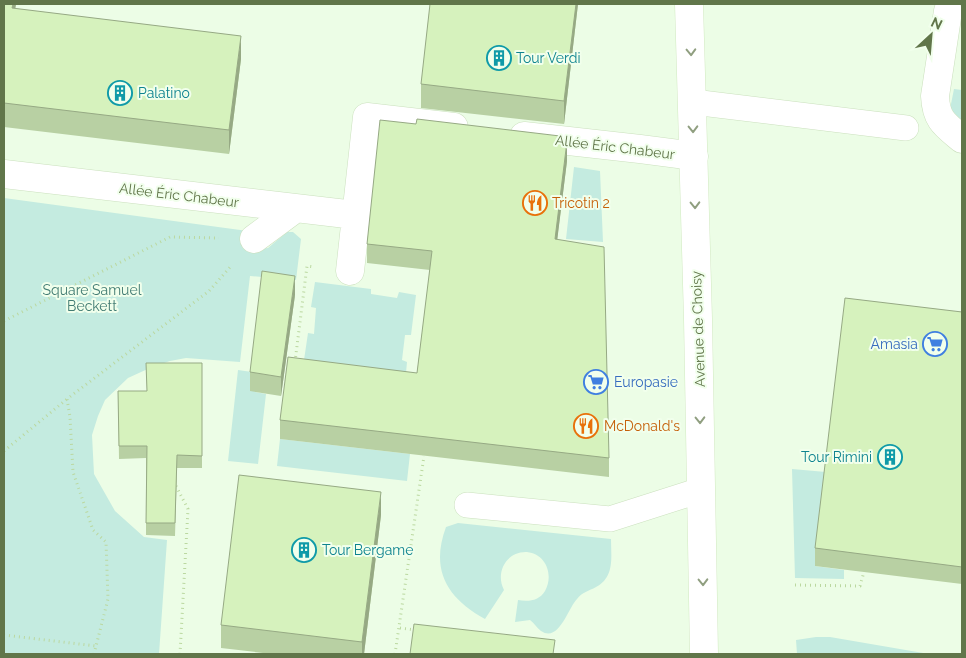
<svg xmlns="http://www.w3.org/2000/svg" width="966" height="658" font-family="Raleway,sans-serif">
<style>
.green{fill:#c4ebe0}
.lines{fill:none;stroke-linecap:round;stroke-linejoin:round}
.lane-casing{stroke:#cbe0be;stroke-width:26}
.street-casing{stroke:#cbe0be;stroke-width:29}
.secondary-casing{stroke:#d1e9c1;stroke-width:29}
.path{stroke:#bbd8a0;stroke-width:3;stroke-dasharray:1 4;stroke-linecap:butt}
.lane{stroke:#fff;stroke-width:25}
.street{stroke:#fff;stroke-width:28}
.secondary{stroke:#fff;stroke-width:28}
.wall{fill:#b8d0a3}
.shaded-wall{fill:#96a984}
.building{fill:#d6f2bd;stroke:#96a984}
.oneway{stroke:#909f80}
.labels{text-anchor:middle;stroke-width:4;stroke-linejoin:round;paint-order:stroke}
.culture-label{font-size:14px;fill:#0d838f;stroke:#f1ffec;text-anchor:start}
.street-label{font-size:14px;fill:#61764a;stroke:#f1ffec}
.food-label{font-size:14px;fill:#c56008;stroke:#f1ffec;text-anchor:start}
.park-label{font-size:14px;fill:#427c73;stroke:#f1ffec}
.shop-label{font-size:14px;fill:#366cbe;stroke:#f1ffec;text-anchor:end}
</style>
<rect width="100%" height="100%" fill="#ecfde6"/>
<path class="green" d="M 954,89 L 962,90 L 962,121 L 950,109 Z
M 574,167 L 600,171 L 603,242 L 566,239 Z
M 4,198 L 255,232 L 253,250 L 268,248 L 287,232 L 293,232 L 301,239 L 296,280 L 250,276 L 240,362 L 186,358 L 170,361 L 152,367 L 128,378 L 105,400 L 98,416 L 92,435 L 94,474 L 115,511 L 144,537 L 167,540 L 159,654 L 4,654 Z
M 315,282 L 371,289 L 371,294 L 397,298 L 399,292 L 416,295 L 411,335 L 405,335 L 402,360 L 407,362 L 406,373 L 304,360 L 308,333 L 314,334 L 316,308 L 311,307 Z
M 238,370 L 252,372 L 255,392 L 266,394 L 258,464 L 228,461 Z
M 280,439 L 410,454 L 407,481 L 277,466 Z
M 792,469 L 826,472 L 815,566 L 844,570 L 844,579 L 795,578 Z
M 458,523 L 611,539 C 611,557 615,577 596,587 C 589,591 582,592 577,599 C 568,608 559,643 541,631 C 537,628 534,623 530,620 L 515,622 L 518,600 C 528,602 539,601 545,591 C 554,575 546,554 527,552 C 506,551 495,573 504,590 L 485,619 C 447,598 430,570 446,527 Z
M 816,637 L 830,637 L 929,654 L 797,654 L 796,640 Z"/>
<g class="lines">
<defs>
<path id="lane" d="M 693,102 L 906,128
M 467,505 L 610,519 L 701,490"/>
<path id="street" d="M 948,11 L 935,96 C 936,120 945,125 962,139
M 524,136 L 640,149 L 694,156
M 4,174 L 355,215
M 254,239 L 296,208
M 350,271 L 367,117 L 454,127"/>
<path id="secondary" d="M 689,4 L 698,319 L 704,654"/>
</defs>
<use href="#lane" class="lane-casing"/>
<use href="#street" class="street-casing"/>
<use href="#secondary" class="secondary-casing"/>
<path class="path" d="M 4,321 L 170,237 L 219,238
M 295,362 L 307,266 L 315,267
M 4,451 L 67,399
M 176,486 L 188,509 L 180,654
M 795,585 L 860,586 L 864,572
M 400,628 L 416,630
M 4,635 L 96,646
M 94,654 L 108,599 L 106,542 L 93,530 L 73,472 L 70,417 L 67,399 L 209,291 L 231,266
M 395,654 L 424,456"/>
<use href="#lane" class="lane"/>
<use href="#street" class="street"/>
<use href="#secondary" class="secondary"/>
</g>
<path class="wall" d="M 4,4 L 16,4 L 15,8 L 241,59 L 229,154 L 4,127 Z
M 578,4 L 564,124 L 421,108 L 421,84 Z
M 416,124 L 560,140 L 567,161 L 557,240 L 609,458 L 609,477 L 280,439 L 280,420 L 417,373 L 430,270 L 367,263 L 367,244 Z
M 295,295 L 281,396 L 250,391 L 250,372 Z
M 962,312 L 962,584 L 815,566 L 815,548 Z
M 146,363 L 202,363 L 202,468 L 177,468 L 175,536 L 146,535 L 146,458 L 119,459 L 118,391 L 147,391 Z
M 381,515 L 364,654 L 272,654 L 221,648 L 221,625 Z"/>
<path class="shaded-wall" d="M 13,4 L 16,4 L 12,31 L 12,8 Z
M 576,4 L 578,4 L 564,124 L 564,101 Z
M 241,36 L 241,59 L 229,154 L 229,130 Z
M 567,141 L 567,161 L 555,258 L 555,239 Z
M 295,276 L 295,295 L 281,396 L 281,377 Z
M 381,492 L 381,515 L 364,654 L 362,654 L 362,642 Z"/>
<path class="building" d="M 4,4 L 13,4 L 12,8 L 241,36 L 229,130 L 4,103 Z
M 430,4 L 576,4 L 564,101 L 421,84 Z
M 417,119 L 560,136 L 559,140 L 567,141 L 555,239 L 604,247 L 609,458 L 280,420 L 288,357 L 417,373 L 432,251 L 367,244 L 380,120 L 416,124 Z
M 262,271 L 295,276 L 281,377 L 250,372 Z
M 845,298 L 962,312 L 962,567 L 815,548 Z
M 146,363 L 202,363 L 202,456 L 177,455 L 175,523 L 146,523 L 147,446 L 119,446 L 118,391 L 147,391 Z
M 239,475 L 381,492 L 362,642 L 221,625 Z
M 414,624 L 555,640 L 553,654 L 410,654 Z"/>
<defs><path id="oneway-chevron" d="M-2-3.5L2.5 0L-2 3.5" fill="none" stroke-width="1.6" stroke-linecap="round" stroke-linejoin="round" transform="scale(1.25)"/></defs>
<g class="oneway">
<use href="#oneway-chevron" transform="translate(691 52) rotate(88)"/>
<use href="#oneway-chevron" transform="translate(693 129) rotate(89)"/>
<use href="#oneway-chevron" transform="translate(695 205) rotate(89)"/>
<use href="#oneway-chevron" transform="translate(700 420) rotate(89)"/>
<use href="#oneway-chevron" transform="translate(703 582) rotate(89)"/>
</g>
<defs>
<symbol id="building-ring" viewBox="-11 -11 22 22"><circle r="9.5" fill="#f1ffec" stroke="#0f9aa8" stroke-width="1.5"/><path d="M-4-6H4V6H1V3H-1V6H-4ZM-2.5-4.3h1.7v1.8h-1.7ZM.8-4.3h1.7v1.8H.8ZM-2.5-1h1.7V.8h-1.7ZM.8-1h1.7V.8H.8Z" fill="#0f9aa8"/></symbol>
<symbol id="restaurant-ring" viewBox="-11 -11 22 22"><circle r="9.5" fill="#f1ffec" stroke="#e8710a" stroke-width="1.5"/><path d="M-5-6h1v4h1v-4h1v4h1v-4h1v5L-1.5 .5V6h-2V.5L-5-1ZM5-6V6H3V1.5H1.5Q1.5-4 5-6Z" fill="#e8710a"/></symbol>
<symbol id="supermarket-ring" viewBox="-11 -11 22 22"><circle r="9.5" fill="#f1ffec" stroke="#3f7fe0" stroke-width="1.5"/><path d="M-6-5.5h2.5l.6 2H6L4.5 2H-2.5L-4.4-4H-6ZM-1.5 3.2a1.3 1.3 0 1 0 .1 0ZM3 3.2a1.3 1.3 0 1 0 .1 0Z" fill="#3f7fe0"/></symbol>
</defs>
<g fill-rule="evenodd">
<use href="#building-ring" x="485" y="44" width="28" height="28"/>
<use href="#building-ring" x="106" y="79" width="28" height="28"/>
<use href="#restaurant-ring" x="521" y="189" width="28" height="28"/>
<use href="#supermarket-ring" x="921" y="330" width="28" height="28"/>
<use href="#supermarket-ring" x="582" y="368" width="28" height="28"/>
<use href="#restaurant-ring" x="572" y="412" width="28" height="28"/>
<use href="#building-ring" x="876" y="443" width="28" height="28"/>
<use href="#building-ring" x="290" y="536" width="28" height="28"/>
</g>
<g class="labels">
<g class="culture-label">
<text x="516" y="63">Tour Verdi</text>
<text x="138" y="98">Palatino</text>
<text x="872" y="462" text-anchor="end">Tour Rimini</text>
<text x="322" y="555">Tour Bergame</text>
</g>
<g class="street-label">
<text transform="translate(615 147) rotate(7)" y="5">Allée Éric Chabeur</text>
<text transform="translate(179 195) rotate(7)" y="5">Allée Éric Chabeur</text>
<text transform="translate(698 329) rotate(-92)" y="5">Avenue de Choisy</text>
</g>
<g class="food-label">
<text x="552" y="208">Tricotin 2</text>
<text x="604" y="431">McDonald's</text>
</g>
<g class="park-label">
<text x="92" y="295">Square Samuel<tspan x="92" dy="16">Beckett</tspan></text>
</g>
<g class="shop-label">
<text x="918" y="349">Amasia</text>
<text x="614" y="387" text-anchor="start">Europasie</text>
</g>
</g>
<rect width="966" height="658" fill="none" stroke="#61764a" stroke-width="10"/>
<g transform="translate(931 35) rotate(26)" stroke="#f1ffec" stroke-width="4" paint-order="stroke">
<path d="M0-4L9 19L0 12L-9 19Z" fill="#61764a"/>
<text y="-8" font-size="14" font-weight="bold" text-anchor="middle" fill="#61764a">N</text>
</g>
</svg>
